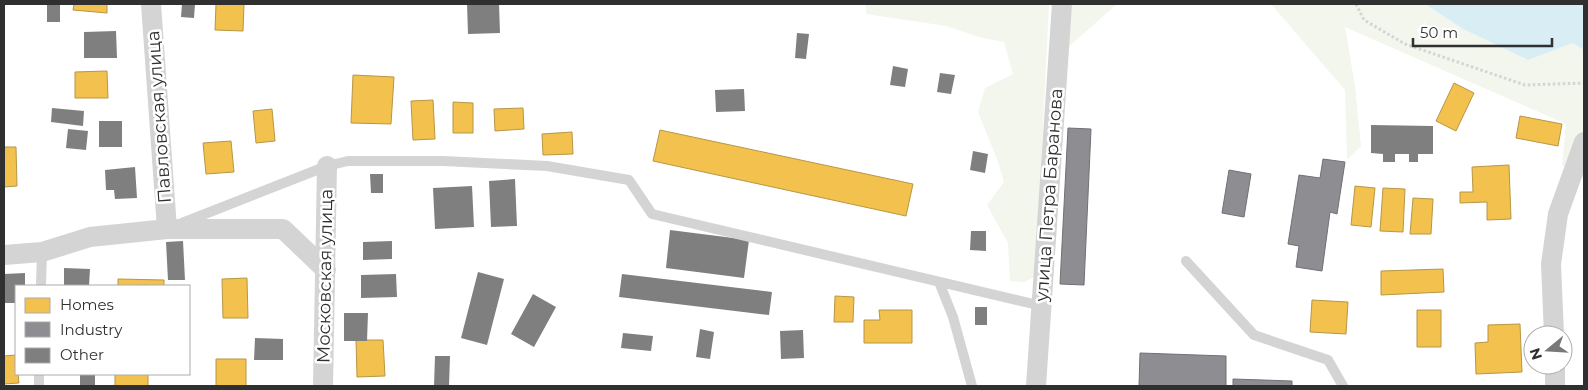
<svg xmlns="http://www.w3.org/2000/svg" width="1588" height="390" font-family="Montserrat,sans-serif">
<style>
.green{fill:#f3f6ec}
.water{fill:#d8edf4}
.homes{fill:#f2c14e;stroke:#b89645}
.industry{fill:#8d8d92;stroke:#717175}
.building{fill:#7f7f7f}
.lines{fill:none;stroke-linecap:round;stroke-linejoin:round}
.path{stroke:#d4d4d4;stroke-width:3;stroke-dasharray:2.5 2.5;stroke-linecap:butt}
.lane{stroke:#d4d4d4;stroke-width:10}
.street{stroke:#d4d4d4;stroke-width:20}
.labels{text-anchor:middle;stroke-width:5;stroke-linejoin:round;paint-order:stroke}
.street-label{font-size:18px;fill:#303030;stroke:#fff}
</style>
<rect width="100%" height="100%" fill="#fff"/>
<path class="green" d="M 866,4 L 1049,4 L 1037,248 L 1034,277 L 1024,282 L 1010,281 L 1008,243 L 987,205 L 1004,182 L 997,159 L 978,112 L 985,88 L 1013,74 L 1004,42 L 979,37 L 946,26 L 866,14 Z
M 1069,4 L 1117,4 L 1065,50 Z
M 1271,4 L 1425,4 L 1463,29 L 1528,60 L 1573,43 L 1584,50 L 1584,179 L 1562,165 L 1566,124 L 1345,27 L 1355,86 L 1361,146 L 1347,160 L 1345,90 Z"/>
<path class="water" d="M 1425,4 L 1584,4 L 1584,50 L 1573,43 L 1528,60 L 1463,29 Z"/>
<path class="homes" d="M 74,4 L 107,4 L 107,13 L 73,10 Z
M 216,4 L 244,4 L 243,31 L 215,30 Z
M 107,71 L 108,98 L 75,98 L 75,72 Z
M 353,75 L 394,77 L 391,124 L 351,123 Z
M 1454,83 L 1474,93 L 1456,131 L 1436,121 Z
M 433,100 L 435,139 L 413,140 L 411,101 Z
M 453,102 L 473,103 L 473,133 L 453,133 Z
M 523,108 L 524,129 L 495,131 L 494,109 Z
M 272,109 L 275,141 L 256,143 L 253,111 Z
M 1520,116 L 1562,124 L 1558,146 L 1516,138 Z
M 660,130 L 913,184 L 906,216 L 653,161 Z
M 572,132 L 573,154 L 543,155 L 542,134 Z
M 231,141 L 234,172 L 206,174 L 203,143 Z
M 4,147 L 16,147 L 17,186 L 4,187 Z
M 1509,165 L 1511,219 L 1487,220 L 1487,202 L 1460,203 L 1460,192 L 1473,192 L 1472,167 Z
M 1355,186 L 1375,188 L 1371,227 L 1351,225 Z
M 1383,188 L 1405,189 L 1403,232 L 1380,231 Z
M 1413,198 L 1433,199 L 1431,234 L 1410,234 Z
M 1443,269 L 1444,292 L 1381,295 L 1381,271 Z
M 247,278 L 248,318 L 223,318 L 222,279 Z
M 118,279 L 164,280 L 164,286 L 118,286 Z
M 835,296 L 854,297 L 853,322 L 834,322 Z
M 1312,300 L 1348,302 L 1346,334 L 1310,332 Z
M 879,310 L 912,310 L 912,343 L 864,343 L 864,320 L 880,320 Z
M 1417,310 L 1441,310 L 1441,347 L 1417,347 Z
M 1520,324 L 1522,372 L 1476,374 L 1475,343 L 1488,342 L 1488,325 Z
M 356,340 L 383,340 L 385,376 L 357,377 Z
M 16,355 L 19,383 L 4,384 L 4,356 Z
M 216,359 L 246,359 L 246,386 L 216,386 Z
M 115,374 L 148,374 L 148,386 L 115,386 Z"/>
<path class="industry" d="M 1068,128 L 1091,129 L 1084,285 L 1060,284 Z
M 1323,159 L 1345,162 L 1337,214 L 1330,212 L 1322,271 L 1296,267 L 1299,246 L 1288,244 L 1299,175 L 1320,178 Z
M 1229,170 L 1251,174 L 1244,217 L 1222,213 Z
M 1140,353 L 1226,356 L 1226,386 L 1139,386 Z
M 1233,379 L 1292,381 L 1292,386 L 1233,386 Z"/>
<path class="building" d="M 47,4 L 60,4 L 60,22 L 47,22 Z
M 182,4 L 195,4 L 194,18 L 181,17 Z
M 467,4 L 499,4 L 500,33 L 468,34 Z
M 116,31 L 117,58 L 84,58 L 84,32 Z
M 797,33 L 809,34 L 806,59 L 795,58 Z
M 893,66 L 908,69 L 905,87 L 890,85 Z
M 940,73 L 955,75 L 951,94 L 937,92 Z
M 744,89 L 745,111 L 716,112 L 715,90 Z
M 52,108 L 84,111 L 83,126 L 51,122 Z
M 99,121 L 122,121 L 122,147 L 99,147 Z
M 1371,125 L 1433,126 L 1433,154 L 1418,154 L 1418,162 L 1409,162 L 1409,154 L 1395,154 L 1395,162 L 1383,162 L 1383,154 L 1371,153 Z
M 68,129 L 88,131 L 86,150 L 66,148 Z
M 973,151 L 988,154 L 985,173 L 970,170 Z
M 135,167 L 137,198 L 115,199 L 114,190 L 106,190 L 105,170 Z
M 370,174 L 383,174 L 383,193 L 371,193 Z
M 515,179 L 517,226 L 491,227 L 489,181 Z
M 472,186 L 474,227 L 435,229 L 433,188 Z
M 670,230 L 749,240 L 744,278 L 666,268 Z
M 971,231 L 986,231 L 986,251 L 970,250 Z
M 183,241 L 185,280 L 168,280 L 166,242 Z
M 392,241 L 392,259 L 363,260 L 363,242 Z
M 64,268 L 90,269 L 89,286 L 64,286 Z
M 478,272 L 504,279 L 487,345 L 461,338 Z
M 25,273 L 25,286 L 16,286 L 16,303 L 5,303 L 4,274 Z
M 396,274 L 397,297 L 361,298 L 361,275 Z
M 622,274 L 772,292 L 769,315 L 619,297 Z
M 533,294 L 556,307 L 534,347 L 511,334 Z
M 975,307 L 987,307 L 987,325 L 975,325 Z
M 344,313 L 368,313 L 367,341 L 344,341 Z
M 700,329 L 714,332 L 710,359 L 696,357 Z
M 803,330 L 804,358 L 781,359 L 780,331 Z
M 623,333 L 653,336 L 651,351 L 621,348 Z
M 255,338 L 283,339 L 283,360 L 254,360 Z
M 435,356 L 450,356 L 449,386 L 434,386 Z
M 80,374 L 95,374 L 95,386 L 80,386 Z"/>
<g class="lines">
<path class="path" d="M 1356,4 L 1364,20 L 1405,44 L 1525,85 L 1584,83"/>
<path class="lane" d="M 182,223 L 327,166 L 348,161 L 443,161 L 547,166 L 629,180 L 652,214 L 1042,306
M 1186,261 L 1254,335 L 1328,360 L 1343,386
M 939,282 L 953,317 L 972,386
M 41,286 L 42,252
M 39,386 L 39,374"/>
<path class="street" d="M 151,4 L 167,229
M 4,255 L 42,252 L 90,237 L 167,229 L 283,229 L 326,270
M 1554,335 L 1551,264 L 1558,214 L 1584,142
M 1555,365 L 1555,386
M 323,386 L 327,166
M 1036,386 L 1062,4"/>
</g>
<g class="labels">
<g class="street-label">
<text transform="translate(159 117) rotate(-94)" y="6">Павловская улица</text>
<text transform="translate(1049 195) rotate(-86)" y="6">улица Петра Баранова</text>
<text transform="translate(325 276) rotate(-89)" y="6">Московская улица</text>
</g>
</g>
<rect width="1588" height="390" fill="none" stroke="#303030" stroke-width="10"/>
<rect x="15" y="285" width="175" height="90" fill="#ffffff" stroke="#acacac"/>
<rect x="25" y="298" width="25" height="15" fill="#f2c14e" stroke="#acacac"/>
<text x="60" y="310" font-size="15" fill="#303030">Homes</text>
<rect x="25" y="322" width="25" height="15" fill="#8d8d92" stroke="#acacac"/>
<text x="60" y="335" font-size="15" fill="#303030">Industry</text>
<rect x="25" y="348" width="25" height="15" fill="#7f7f7f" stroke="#acacac"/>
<text x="60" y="360" font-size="15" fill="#303030">Other</text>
<g transform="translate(1548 350) rotate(252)"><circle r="24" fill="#ffffff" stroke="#acacac"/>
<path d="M0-4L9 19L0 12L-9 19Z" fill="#787878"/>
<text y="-8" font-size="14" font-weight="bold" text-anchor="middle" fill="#303030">N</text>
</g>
<path d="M1413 38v8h139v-8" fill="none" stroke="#303030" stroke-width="2.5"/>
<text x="1420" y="38" font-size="15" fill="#303030" stroke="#ffffff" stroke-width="4" paint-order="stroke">50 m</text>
</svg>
